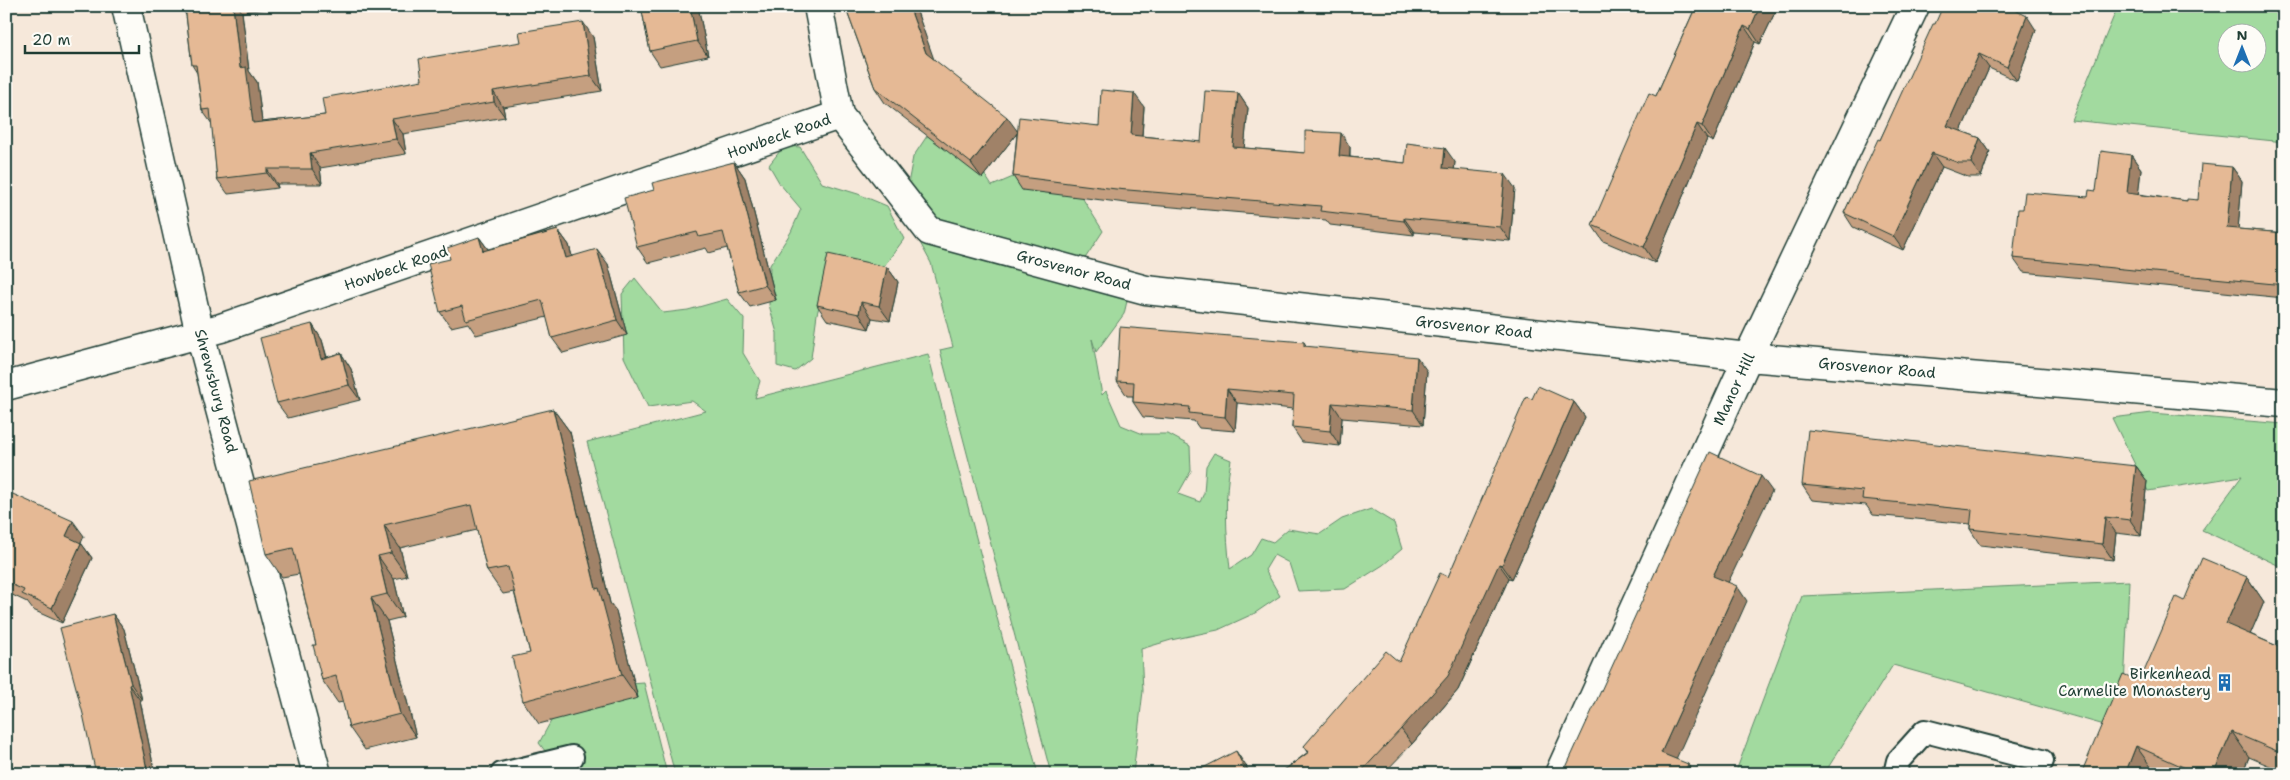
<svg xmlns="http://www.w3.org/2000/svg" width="2290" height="780" font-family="'Shantell Sans',sans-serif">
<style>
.green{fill:#a2da9f;stroke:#608c6a;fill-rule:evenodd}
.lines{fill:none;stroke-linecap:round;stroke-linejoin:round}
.service-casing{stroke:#1f3d34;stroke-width:26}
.minor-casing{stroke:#1f3d34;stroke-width:31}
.service{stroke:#fdfcf7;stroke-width:22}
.minor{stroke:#fdfcf7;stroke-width:28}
.wall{fill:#c59f80;stroke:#1f3d34}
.shaded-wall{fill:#a08268;stroke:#1f3d34}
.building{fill:#e5b995;stroke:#1f3d34}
.labels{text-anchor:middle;stroke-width:4.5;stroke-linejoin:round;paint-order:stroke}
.street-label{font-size:15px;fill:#1f3d34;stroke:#fdfcf7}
.poi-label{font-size:15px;fill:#1f3d34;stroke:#fdfcf7;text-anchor:end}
</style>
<rect width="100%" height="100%" fill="#f6e8da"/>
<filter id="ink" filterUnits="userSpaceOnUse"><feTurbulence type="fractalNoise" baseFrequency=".02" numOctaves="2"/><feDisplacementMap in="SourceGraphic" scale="10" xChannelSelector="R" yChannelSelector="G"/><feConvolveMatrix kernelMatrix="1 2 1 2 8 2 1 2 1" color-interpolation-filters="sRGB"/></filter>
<g filter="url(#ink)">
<path class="green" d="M 2118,6 L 2284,6 L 2284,142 L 2071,120 ZM 2258,32 L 2258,62 L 2228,62 L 2228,32 Z
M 931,130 L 963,141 L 992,186 L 1013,177 L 1078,191 L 1103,231 L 1082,263 L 1105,273 L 1127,301 L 1124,314 L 1096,352 L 1092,339 L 1102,395 L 1106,391 L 1121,425 L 1143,434 L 1168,434 L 1190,446 L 1191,471 L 1178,494 L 1200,502 L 1204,493 L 1206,466 L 1214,453 L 1231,460 C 1224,497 1226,532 1230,569 L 1251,555 L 1261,538 L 1273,542 L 1288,529 L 1320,534 L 1342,519 L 1371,509 L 1394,523 L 1402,549 L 1383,565 L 1345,589 L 1298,591 L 1289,563 L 1274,555 L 1265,570 L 1280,596 L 1255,613 L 1218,630 L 1171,640 L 1141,649 L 1143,691 L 1133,774 L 1051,774 L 940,350 L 953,347 L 931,263 L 903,211 L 913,157 Z
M 784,146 L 800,147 L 822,183 L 858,194 L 887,206 L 904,239 L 884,266 L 827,277 L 817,314 L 811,358 L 795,371 L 777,366 L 777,333 L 769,305 L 770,265 L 791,232 L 801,209 L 780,184 L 769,165 Z
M 635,278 L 663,313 L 688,310 L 727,299 L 744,319 L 743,353 L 760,381 L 755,398 L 928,354 L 1038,774 L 675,774 L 587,442 L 706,411 L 692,401 L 648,407 L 624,357 L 622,294 Z
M 2152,413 L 2284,424 L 2284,568 L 2202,530 L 2242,476 L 2148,491 L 2112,418 Z
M 2129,581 L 2122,730 L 1893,665 L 1824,774 L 1735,774 L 1802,596 Z
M 644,683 L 667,774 L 625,774 L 608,767 L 589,770 L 590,774 L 554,774 L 555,764 L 539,743 L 556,712 L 617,685 Z"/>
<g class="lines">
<defs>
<path id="service" d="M 502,774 L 572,757
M 1895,774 L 1898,761 L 1925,731 L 2042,761"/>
<path id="minor" d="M 126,6 L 200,334 L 317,774
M 818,6 L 839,115 L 929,231 L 1146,290 L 1748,357 L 2284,403
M 6,386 L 221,328 L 839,115
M 1559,774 L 1748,357 L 1915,6"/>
</defs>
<use href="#service" class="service-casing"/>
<use href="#minor" class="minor-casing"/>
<use href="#service" class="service"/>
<use href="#minor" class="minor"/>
</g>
<path class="wall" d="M 179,6 L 291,6 L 242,12 L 249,71 L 257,82 L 262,122 L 325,115 L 422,80 L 593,37 L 602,91 L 503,107 L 505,117 L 403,134 L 406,154 L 320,168 L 322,184 L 277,184 L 278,188 L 228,194 L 217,179 L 212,124 L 202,110 L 197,73 L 192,65 L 186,15 Z
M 641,6 L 698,6 L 708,56 L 660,66 L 650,51 Z
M 845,6 L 915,6 L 933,59 L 1017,131 L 1099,126 L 1144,107 L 1142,136 L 1201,142 L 1238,93 L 1248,108 L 1244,148 L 1305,153 L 1350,147 L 1350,157 L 1405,163 L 1455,162 L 1454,169 L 1515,188 L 1510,241 L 1414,232 L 1414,235 L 1330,225 L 1326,220 L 1126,203 L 1022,190 L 1013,176 L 1017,133 L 982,178 L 885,103 L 875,88 Z
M 1696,6 L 1778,6 L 1760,44 L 1755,42 L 1713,142 L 1707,139 L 1655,263 L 1603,241 L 1592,225 L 1656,96 Z
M 2020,6 L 2018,12 L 2036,30 L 2017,81 L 1989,68 L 1961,131 L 1980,138 L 1990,152 L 1981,177 L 1968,177 L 1942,167 L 1903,250 L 1853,227 L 1844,213 L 1880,140 L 1935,24 Z
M 2131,155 L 2141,169 L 2138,194 L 2187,201 L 2198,200 L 2232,167 L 2242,181 L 2238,229 L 2284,233 L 2284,298 L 2023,272 L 2013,258 L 2023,209 L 2088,197 L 2096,191 Z
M 734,162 L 745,178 L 776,300 L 750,307 L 739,292 L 727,248 L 709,253 L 706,248 L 648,263 L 637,247 L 654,190 Z
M 558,230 L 569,245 L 572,256 L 608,264 L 627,335 L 563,353 L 552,338 L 547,317 L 476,335 L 468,323 L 451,327 L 440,312 L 450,259 L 479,237 L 488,249 Z
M 887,267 L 898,282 L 890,321 L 872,318 L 869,329 L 827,320 L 817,305 Z
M 312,324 L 322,340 L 327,357 L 341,353 L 351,369 L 360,400 L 288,418 L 277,403 Z
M 1304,342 L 1307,347 L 1427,371 L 1423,425 L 1342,418 L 1340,446 L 1302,442 L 1292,427 L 1293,409 L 1237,403 L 1235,431 L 1199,428 L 1194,421 L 1143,417 L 1133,402 L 1133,396 L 1127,396 L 1117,381 Z
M 1532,399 L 1574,402 L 1585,417 L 1512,579 L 1509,578 L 1458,690 L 1412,744 L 1383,774 L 1279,774 L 1308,752 L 1304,746 L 1399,662 L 1448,577 Z
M 553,409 L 570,432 L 610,603 L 616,611 L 638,698 L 539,724 L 523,701 L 530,653 L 514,592 L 503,594 L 487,571 L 477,530 L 400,548 L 407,576 L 394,579 L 403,617 L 387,621 L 416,737 L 365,750 L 349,727 L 343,702 L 338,703 L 322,680 L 316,645 L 299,574 L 282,577 L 266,554 Z
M 2136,466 L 2147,481 L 2141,536 L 2116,533 L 2113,560 L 1980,545 L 1970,529 L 1970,524 L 1873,515 L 1866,505 L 1812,500 L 1802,485 Z
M 6,491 L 84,536 L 81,543 L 92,558 L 62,623 L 33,610 L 27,602 L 6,592 Z
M 2247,577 L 2264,602 L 2250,634 L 2284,649 L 2284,772 L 2249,757 L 2242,774 L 2161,774 L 2154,771 L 2152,774 L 2081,774 L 2140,681 L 2184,601 Z
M 113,614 L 124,629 L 142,700 L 140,700 L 155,774 L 96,774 Z"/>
<path class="shaded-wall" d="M 233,6 L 238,6 L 242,12 L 249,71 L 257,82 L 264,138 L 253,123 L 240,68 Z
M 690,6 L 698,6 L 708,56 L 697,41 Z
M 909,6 L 915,6 L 937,68 L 926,53 Z
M 1760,6 L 1778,6 L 1760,44 L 1750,29 Z
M 2006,6 L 2020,6 L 2015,19 Z
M 2027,16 L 2036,30 L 2017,81 L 2007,67 Z
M 583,22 L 593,37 L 602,91 L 591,76 Z
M 1744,26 L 1755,42 L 1713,142 L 1702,126 Z
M 1979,54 L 1989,68 L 1957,140 L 1947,126 Z
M 493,91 L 503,107 L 505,117 L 494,102 Z
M 1134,93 L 1144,107 L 1141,149 L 1131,135 Z
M 1238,93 L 1248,108 L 1243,161 L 1233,147 Z
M 1007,117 L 1018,132 L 982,178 L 971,163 Z
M 392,119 L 403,134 L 406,154 L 396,139 Z
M 1697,124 L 1707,139 L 1655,263 L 1644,247 Z
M 1341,133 L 1350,147 L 1349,170 L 1339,156 Z
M 1980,138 L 1990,152 L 1981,177 L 1971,163 Z
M 1445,148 L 1455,162 L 1453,182 L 1443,168 Z
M 310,153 L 320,168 L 322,184 L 312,169 Z
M 1932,153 L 1942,167 L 1903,250 L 1893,236 Z
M 2131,155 L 2141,169 L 2137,207 L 2127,193 Z
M 734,162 L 745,178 L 776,300 L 765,285 Z
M 2232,167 L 2242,181 L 2237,242 L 2227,228 Z
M 267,169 L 277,184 L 278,188 L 267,173 Z
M 1505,174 L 1515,188 L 1510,241 L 1500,227 Z
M 1404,218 L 1414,232 L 1414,235 L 1404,221 Z
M 558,230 L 569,245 L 576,273 L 566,258 Z
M 479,237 L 490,252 L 483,251 Z
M 597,249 L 608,264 L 627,335 L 617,320 Z
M 887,267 L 898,282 L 890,321 L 879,306 Z
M 861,302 L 872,318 L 869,329 L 859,314 Z
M 312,324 L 322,340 L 331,374 L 321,359 Z
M 341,353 L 351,369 L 360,400 L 349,385 Z
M 1417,357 L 1427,371 L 1423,425 L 1413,410 Z
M 1227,389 L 1237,403 L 1235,431 L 1225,417 Z
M 1574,402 L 1585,417 L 1512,579 L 1502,565 Z
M 1332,403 L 1342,418 L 1340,446 L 1330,431 Z
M 553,409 L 570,432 L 610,603 L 616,611 L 638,698 L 622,675 L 596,589 Z
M 2136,466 L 2147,481 L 2141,536 L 2130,520 Z
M 1761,476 L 1772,491 L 1724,591 L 1713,576 Z
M 2105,517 L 2116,533 L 2113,560 L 2102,544 Z
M 73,521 L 84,536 L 76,552 L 66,536 Z
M 384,525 L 400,548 L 407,576 L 391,553 Z
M 81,543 L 92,558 L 62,623 L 52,608 Z
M 378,556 L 394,579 L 403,617 L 387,594 Z
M 1499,564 L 1509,578 L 1458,690 L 1412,744 L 1401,729 Z
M 2247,577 L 2264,602 L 2244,649 L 2226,624 Z
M 1737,586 L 1747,601 L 1672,768 L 1661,753 Z
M 371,598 L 387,621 L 416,737 L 400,714 Z
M 113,614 L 124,629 L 142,700 L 131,684 Z
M 129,685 L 140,700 L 155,774 L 148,774 Z
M 2232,732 L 2249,757 L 2242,774 L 2213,774 Z
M 2136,746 L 2154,771 L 2152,774 L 2125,774 Z
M 1236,751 L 1246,766 L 1250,774 L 1247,774 Z
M 1688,764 L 1694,774 L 1684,774 Z"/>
<path class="building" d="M 185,6 L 233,6 L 240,68 L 246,67 L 253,123 L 325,115 L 322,98 L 422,80 L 419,59 L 521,42 L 519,32 L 583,22 L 591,76 L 493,91 L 494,102 L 392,119 L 396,139 L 310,153 L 312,169 L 267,169 L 267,173 L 217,179 L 210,109 L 202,110 L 196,65 L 192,65 Z
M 641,6 L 690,6 L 697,41 L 650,51 Z
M 845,6 L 909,6 L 926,53 L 1007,117 L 971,163 L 875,88 Z
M 1696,6 L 1760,6 L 1750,29 L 1744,26 L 1702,126 L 1697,124 L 1644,247 L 1592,225 L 1649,93 L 1656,96 Z
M 1943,6 L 2007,6 L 2027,16 L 2007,67 L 1979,54 L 1947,126 L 1980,138 L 1971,163 L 1959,163 L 1932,153 L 1893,236 L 1844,213 L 1878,139 L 1880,140 L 1933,24 L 1935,24 Z
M 1101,90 L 1134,93 L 1131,135 L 1201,142 L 1205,91 L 1238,93 L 1233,147 L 1305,153 L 1305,131 L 1341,133 L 1339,156 L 1405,163 L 1407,143 L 1445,148 L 1443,168 L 1505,174 L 1500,227 L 1404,218 L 1404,221 L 1320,211 L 1321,206 L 1116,189 L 1013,176 L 1019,117 L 1099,126 Z
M 2101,151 L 2131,155 L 2127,193 L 2187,201 L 2187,199 L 2198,200 L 2201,164 L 2232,167 L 2227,228 L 2284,233 L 2284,285 L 2013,258 L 2018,209 L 2023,209 L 2025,192 L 2088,197 L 2089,190 L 2096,191 Z
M 734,162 L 765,285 L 739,292 L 723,232 L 699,237 L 697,232 L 637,247 L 624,198 L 654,190 L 652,183 Z
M 558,230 L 566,258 L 597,249 L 617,320 L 552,338 L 542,300 L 466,320 L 462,306 L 440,312 L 428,264 L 450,259 L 447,248 L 479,237 L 483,251 Z
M 828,254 L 887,267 L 879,306 L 861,302 L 859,314 L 817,305 Z
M 312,324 L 321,359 L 341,353 L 349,385 L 277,403 L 260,338 Z
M 1120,327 L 1304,342 L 1304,346 L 1417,357 L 1413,410 L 1332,403 L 1330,431 L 1292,427 L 1294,395 L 1227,389 L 1225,417 L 1189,413 L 1190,407 L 1133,402 L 1134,382 L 1117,381 Z
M 1538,386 L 1574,402 L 1502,565 L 1499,564 L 1448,676 L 1401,729 L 1359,774 L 1279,774 L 1309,752 L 1304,746 L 1386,651 L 1399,662 L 1440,573 L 1448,577 L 1526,397 L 1532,399 Z
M 553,409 L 596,589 L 599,588 L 622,675 L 523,701 L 512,657 L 530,653 L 508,567 L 487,571 L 471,505 L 384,525 L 391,553 L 378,556 L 387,594 L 371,598 L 400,714 L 349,727 L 336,676 L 322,680 L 313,645 L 316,645 L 293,548 L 266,554 L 249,481 Z
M 1808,430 L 2136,466 L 2130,520 L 2105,517 L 2102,544 L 1970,529 L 1972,510 L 1862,499 L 1863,491 L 1802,485 Z
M 1710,452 L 1761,476 L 1713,576 L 1737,586 L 1661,753 L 1688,764 L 1684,774 L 1563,774 Z
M 6,491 L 73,521 L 66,536 L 81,543 L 52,608 L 22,594 L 24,590 L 6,582 Z
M 2202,558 L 2247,577 L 2226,624 L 2284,649 L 2284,754 L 2232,732 L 2213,774 L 2199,774 L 2136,746 L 2125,774 L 2081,774 L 2123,674 L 2140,681 L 2176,597 L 2184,601 Z
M 113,614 L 131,684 L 129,685 L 148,774 L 96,774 L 83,714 L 60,628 Z
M 1236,751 L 1247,774 L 1206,774 L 1203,768 Z"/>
</g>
<defs>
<symbol id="building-bare" viewBox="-9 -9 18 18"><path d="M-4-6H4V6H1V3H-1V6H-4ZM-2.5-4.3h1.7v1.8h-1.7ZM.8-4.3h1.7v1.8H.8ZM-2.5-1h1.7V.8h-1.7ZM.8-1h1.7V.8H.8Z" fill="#1f6fb2" stroke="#fdfcf7" stroke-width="2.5" paint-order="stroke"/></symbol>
</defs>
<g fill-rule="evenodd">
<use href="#building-bare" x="2212" y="670" width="25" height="25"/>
</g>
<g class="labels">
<g class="street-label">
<text transform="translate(779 136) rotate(-19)" y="5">Howbeck Road</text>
<text transform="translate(396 268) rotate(-19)" y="5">Howbeck Road</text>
<text transform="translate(1074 270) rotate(15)" y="5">Grosvenor Road</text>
<text transform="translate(1474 327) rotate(6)" y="5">Grosvenor Road</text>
<text transform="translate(1877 368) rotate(5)" y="5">Grosvenor Road</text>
<text transform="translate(1734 389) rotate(-65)" y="5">Manor Hill</text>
<text transform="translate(216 391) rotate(75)" y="5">Shrewsbury Road</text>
</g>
<g class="poi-label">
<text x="2211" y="679">Birkenhead<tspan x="2211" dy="17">Carmelite Monastery</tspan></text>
</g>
</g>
<rect width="2290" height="780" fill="none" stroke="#fdfcf7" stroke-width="25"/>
<rect x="12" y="12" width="2265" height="755" fill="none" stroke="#1f3d34" stroke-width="2" filter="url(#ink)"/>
<g transform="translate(2242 48)"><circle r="24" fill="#fdfcf7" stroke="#a4b0a9"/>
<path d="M0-4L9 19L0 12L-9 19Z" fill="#1f6fb2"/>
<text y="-8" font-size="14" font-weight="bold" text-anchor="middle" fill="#1f3d34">N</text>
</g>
<path d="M25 45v8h114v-8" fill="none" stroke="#1f3d34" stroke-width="2.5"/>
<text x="32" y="45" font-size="15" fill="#1f3d34" stroke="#fdfcf7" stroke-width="4" paint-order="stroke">20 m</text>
</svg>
